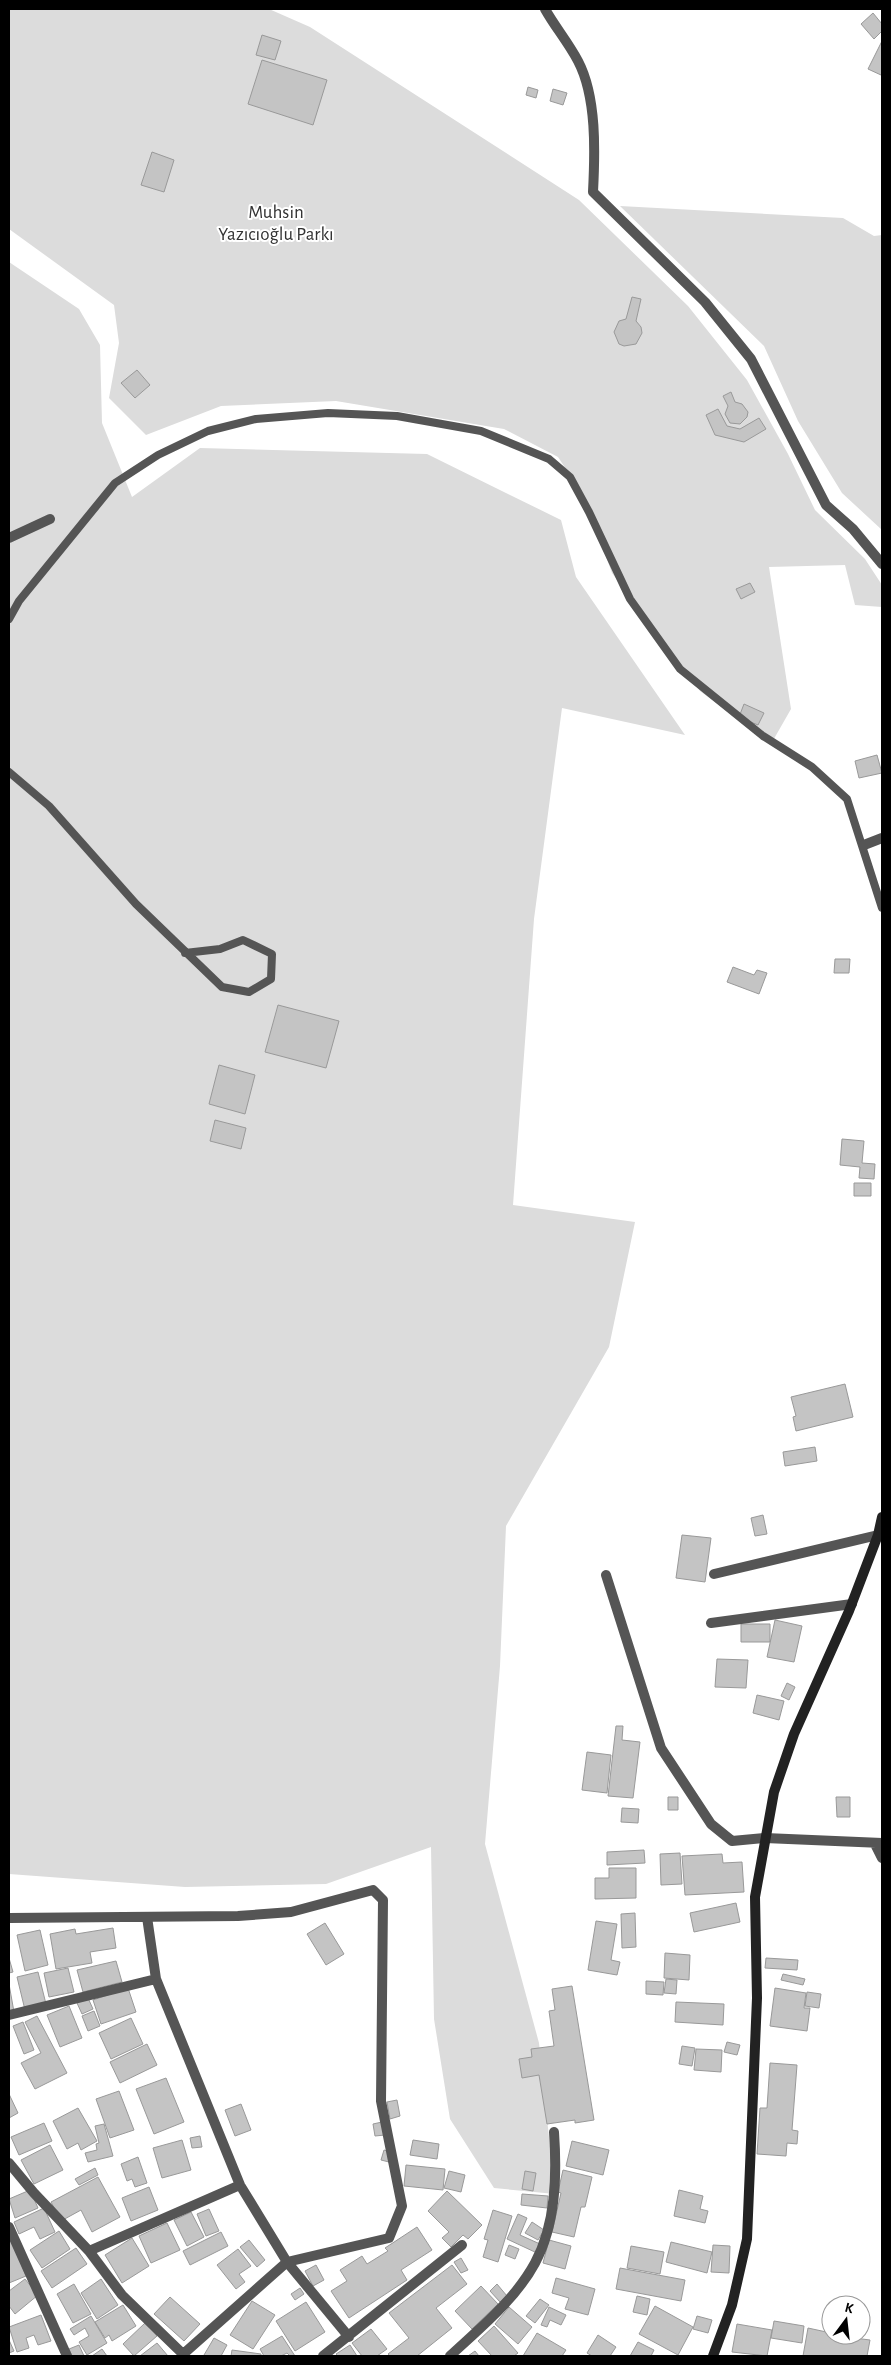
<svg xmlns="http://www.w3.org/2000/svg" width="891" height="2365" font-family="'Alegreya Sans',sans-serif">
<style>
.green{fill:#dcdcdc}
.building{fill:#c4c4c4;stroke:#999}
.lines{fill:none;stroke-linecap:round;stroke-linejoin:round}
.lane{stroke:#555;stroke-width:8}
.street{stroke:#555;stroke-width:10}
.secondary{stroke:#222;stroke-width:10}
.labels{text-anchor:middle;stroke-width:4;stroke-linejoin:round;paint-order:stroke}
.park-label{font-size:19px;fill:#333;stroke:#fff}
</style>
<rect width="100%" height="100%" fill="#fff"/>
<path class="green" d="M 9,9 L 269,9 L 310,27 L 579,200 L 688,306 L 747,380 L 788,454 L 815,510 L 865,559 L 882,585 L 882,607 L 855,605 L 845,565 L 769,567 L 791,709 L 771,744 L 700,691 L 612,573 L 585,498 L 558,457 L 504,429 L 336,401 L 221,406 L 146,435 L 109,398 L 119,343 L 114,305 L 9,229 Z
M 620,206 L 843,218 L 874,236 L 882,235 L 882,530 L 842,493 L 798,421 L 764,346 Z
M 9,262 L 79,309 L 100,345 L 102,423 L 132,497 L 200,448 L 427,454 L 561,520 L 576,577 L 685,735 L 562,708 L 534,919 L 513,1205 L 635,1222 L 609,1347 L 506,1526 L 500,1666 L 485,1844 L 539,2043 L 555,2194 L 494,2188 L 450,2119 L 434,2019 L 431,1847 L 326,1884 L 185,1887 L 9,1874 Z"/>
<path class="building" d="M 873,13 L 882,24 L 882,31 L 874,39 L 861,24 Z
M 262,35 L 281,41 L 275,60 L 256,55 Z
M 882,41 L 882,73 L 881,75 L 868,69 Z
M 262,60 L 327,80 L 313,125 L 248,104 Z
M 528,87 L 538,90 L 536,98 L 526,95 Z
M 553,89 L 567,93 L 563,105 L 550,101 Z
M 152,152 L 174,160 L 164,192 L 141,185 Z
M 632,297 L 641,299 L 636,321 L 641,327 L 642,333 L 636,344 L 624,346 L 619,344 L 614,332 L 619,321 L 626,319 Z
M 137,370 L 150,385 L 135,398 L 121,383 Z
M 731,392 L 735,402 L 742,404 L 748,412 L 747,417 L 740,424 L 730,423 L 725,414 L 728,406 L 723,396 Z
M 718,409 L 727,426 L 740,429 L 759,418 L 766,429 L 744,442 L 715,435 L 706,415 Z
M 750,583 L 755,592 L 741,599 L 736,589 Z
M 744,704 L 764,713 L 758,725 L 739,717 Z
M 877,755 L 882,773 L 859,778 L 855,761 Z
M 835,959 L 850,959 L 849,973 L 834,973 Z
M 733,967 L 754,975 L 757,970 L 767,973 L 759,994 L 727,982 Z
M 278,1005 L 339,1021 L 326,1068 L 265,1052 Z
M 219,1065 L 255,1075 L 245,1114 L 209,1104 Z
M 215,1120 L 246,1128 L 241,1149 L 210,1141 Z
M 842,1139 L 864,1141 L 862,1163 L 875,1164 L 874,1179 L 859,1178 L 860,1167 L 840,1165 Z
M 854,1183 L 871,1183 L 871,1196 L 854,1196 Z
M 845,1384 L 853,1417 L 796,1431 L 793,1417 L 796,1416 L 791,1397 Z
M 815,1447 L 817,1461 L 785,1466 L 783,1452 Z
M 763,1515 L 767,1534 L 755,1536 L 751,1518 Z
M 682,1535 L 711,1538 L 705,1582 L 676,1578 Z
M 775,1620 L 802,1626 L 794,1662 L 767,1657 Z
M 741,1624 L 770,1624 L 770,1642 L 741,1642 Z
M 717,1659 L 748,1660 L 746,1688 L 715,1687 Z
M 787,1683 L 795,1687 L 789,1700 L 781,1696 Z
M 757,1695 L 784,1701 L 779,1720 L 753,1713 Z
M 616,1726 L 623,1726 L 622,1740 L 640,1742 L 633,1798 L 608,1796 Z
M 587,1752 L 611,1755 L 607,1793 L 582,1790 Z
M 668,1797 L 678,1797 L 678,1810 L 668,1810 Z
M 836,1797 L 850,1797 L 850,1817 L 837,1817 Z
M 622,1808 L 639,1809 L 638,1823 L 621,1822 Z
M 644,1850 L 645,1863 L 607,1865 L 607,1852 Z
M 680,1853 L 682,1884 L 661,1885 L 660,1854 Z
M 722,1854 L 723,1863 L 742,1862 L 744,1892 L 685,1895 L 682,1856 Z
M 609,1868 L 636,1868 L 636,1898 L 595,1899 L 595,1878 L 609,1878 Z
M 736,1903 L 740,1922 L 694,1932 L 690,1913 Z
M 635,1913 L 636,1947 L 622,1948 L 621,1914 Z
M 596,1921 L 617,1924 L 611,1960 L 620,1962 L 617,1975 L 588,1970 Z
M 325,1923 L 344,1954 L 326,1965 L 307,1934 Z
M 113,1928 L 116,1948 L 90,1952 L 92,1963 L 56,1969 L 50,1934 L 75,1929 L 76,1934 Z
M 40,1930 L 48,1965 L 25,1971 L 17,1935 Z
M 665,1953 L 690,1955 L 689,1980 L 664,1978 Z
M 9,1958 L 13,1972 L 9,1973 Z
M 766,1958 L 798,1960 L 797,1970 L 765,1968 Z
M 116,1961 L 122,1982 L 83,1992 L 77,1970 Z
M 68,1968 L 74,1992 L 49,1997 L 44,1973 Z
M 38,1972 L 46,2004 L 25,2010 L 17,1977 Z
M 783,1974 L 805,1979 L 803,1985 L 781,1980 Z
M 666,1979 L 677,1980 L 676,1994 L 664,1993 Z
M 646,1981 L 664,1982 L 663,1995 L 646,1994 Z
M 9,1984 L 14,2012 L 9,2013 Z
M 572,1986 L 594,2120 L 575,2123 L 575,2120 L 547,2124 L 539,2075 L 522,2078 L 519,2059 L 532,2057 L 531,2049 L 554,2046 L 549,2011 L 555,2010 L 552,1989 Z
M 128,1988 L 136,2012 L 101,2024 L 93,2000 Z
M 775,1988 L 806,1993 L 804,2008 L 810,2008 L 807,2031 L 770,2026 Z
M 807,1992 L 821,1994 L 819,2008 L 805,2006 Z
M 88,1998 L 93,2009 L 82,2014 L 77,2003 Z
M 676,2002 L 724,2004 L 723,2025 L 675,2022 Z
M 69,2006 L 82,2038 L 60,2047 L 47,2015 Z
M 94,2011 L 100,2026 L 88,2031 L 82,2016 Z
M 37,2016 L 67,2073 L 35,2089 L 21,2063 L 41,2053 L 25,2022 Z
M 131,2018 L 143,2044 L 111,2059 L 99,2033 Z
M 23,2022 L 34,2050 L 24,2054 L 13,2026 Z
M 727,2042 L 740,2045 L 737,2055 L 724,2052 Z
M 147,2044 L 157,2065 L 120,2083 L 110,2062 Z
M 682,2046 L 695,2048 L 692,2066 L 679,2064 Z
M 696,2049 L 722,2050 L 721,2072 L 694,2070 Z
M 770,2063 L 797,2065 L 792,2130 L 798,2131 L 797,2144 L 787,2143 L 786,2156 L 757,2154 L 760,2108 L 767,2108 Z
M 166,2078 L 184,2122 L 154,2134 L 136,2089 Z
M 119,2091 L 134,2130 L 110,2138 L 96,2099 Z
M 9,2094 L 18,2113 L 9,2118 Z
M 397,2100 L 400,2116 L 390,2119 L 387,2102 Z
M 241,2104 L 251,2130 L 235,2136 L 225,2110 Z
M 78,2108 L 97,2141 L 81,2150 L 78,2143 L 67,2149 L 53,2121 Z
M 382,2122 L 385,2135 L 375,2136 L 373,2124 Z
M 44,2123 L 52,2141 L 19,2155 L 11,2137 Z
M 104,2124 L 113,2156 L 88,2162 L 85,2153 L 97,2150 L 96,2144 L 99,2143 L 95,2126 Z
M 200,2136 L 202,2147 L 192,2148 L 190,2138 Z
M 182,2140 L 191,2170 L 162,2178 L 153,2148 Z
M 413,2140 L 439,2144 L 437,2159 L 410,2155 Z
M 572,2141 L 609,2150 L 603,2175 L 566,2166 Z
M 50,2145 L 63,2170 L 34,2184 L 21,2160 Z
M 384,2150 L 391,2152 L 389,2162 L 381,2160 Z
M 138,2157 L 147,2183 L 135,2187 L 132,2179 L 127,2181 L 121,2164 Z
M 406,2165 L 445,2169 L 443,2190 L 404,2186 Z
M 95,2168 L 98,2175 L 79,2185 L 75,2179 Z
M 563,2170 L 592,2177 L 585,2207 L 581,2207 L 574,2237 L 552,2232 L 561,2193 L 558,2192 Z
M 449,2171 L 465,2175 L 461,2192 L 444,2188 Z
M 525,2171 L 536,2173 L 533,2191 L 522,2189 Z
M 98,2177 L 120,2217 L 92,2232 L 81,2210 L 61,2221 L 51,2202 Z
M 149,2187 L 158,2210 L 131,2221 L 122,2198 Z
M 30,2190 L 38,2208 L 15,2218 L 9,2199 Z
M 679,2190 L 703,2196 L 700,2209 L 708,2211 L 705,2223 L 674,2216 Z
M 447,2191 L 482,2225 L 468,2239 L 463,2235 L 451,2247 L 442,2238 L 449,2232 L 428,2211 Z
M 522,2194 L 548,2196 L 547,2208 L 521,2205 Z
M 44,2208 L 55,2232 L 40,2239 L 34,2227 L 19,2234 L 14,2222 Z
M 209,2209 L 219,2231 L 206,2236 L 197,2214 Z
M 493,2210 L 512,2216 L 498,2262 L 483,2257 L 488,2240 L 484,2239 Z
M 191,2212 L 204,2237 L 187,2246 L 174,2220 Z
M 518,2214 L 527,2218 L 520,2235 L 540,2244 L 537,2253 L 507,2239 Z
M 532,2222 L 544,2230 L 538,2240 L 525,2233 Z
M 167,2223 L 180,2250 L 151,2263 L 139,2236 Z
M 417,2227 L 432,2250 L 401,2270 L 407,2280 L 349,2318 L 331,2291 L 347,2281 L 340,2270 L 362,2256 L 367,2264 L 388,2251 L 385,2248 Z
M 59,2231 L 70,2249 L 42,2268 L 30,2250 Z
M 221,2232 L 228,2246 L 190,2265 L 183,2251 Z
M 9,2233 L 26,2276 L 9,2283 Z
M 132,2238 L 149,2266 L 122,2283 L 105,2255 Z
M 249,2240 L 265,2260 L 257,2267 L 240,2247 Z
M 549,2240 L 571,2246 L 565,2269 L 543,2263 Z
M 671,2242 L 712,2252 L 707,2273 L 666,2262 Z
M 509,2245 L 519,2249 L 515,2259 L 505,2255 Z
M 713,2245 L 730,2246 L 729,2273 L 711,2272 Z
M 631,2246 L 664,2252 L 660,2274 L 627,2268 Z
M 76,2248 L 87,2264 L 52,2288 L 41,2271 Z
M 238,2249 L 251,2266 L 239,2274 L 245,2282 L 236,2289 L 217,2265 Z
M 461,2258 L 468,2270 L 461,2273 L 454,2262 Z
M 316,2265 L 324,2280 L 313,2286 L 305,2271 Z
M 452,2265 L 467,2284 L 436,2308 L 452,2328 L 417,2356 L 390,2356 L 388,2354 L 409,2338 L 389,2313 Z
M 620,2268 L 685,2280 L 681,2301 L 616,2289 Z
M 556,2278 L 595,2289 L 588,2315 L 565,2309 L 569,2298 L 552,2293 Z
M 25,2279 L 38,2295 L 15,2314 L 9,2306 L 9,2291 Z
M 101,2279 L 118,2305 L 97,2319 L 81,2293 Z
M 74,2284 L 91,2314 L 73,2323 L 57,2294 Z
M 497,2284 L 507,2296 L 500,2302 L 490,2291 Z
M 481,2286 L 498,2304 L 472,2329 L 455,2311 Z
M 300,2288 L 304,2294 L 295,2300 L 291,2294 Z
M 637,2296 L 650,2299 L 647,2315 L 633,2312 Z
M 170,2297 L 200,2324 L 184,2341 L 154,2314 Z
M 540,2299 L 549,2305 L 535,2323 L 526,2316 Z
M 252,2301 L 275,2315 L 253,2349 L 230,2335 Z
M 306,2302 L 325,2332 L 295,2351 L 276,2321 Z
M 123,2305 L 136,2326 L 112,2341 L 109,2335 L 105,2338 L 95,2322 Z
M 655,2306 L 693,2327 L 678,2355 L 639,2334 Z
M 509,2307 L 532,2327 L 518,2344 L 495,2324 Z
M 549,2307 L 566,2315 L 561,2325 L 550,2320 L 547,2327 L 541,2325 Z
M 41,2315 L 51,2341 L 38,2345 L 34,2335 L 26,2338 L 29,2348 L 17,2352 L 9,2327 Z
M 91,2316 L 107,2343 L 87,2355 L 79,2342 L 89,2336 L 85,2328 L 74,2335 L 70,2329 Z
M 697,2316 L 712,2320 L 708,2333 L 693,2329 Z
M 774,2321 L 804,2326 L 802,2343 L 771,2338 Z
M 145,2323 L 157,2336 L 134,2356 L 123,2344 Z
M 737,2324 L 772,2330 L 767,2356 L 732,2352 Z
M 494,2326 L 518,2353 L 514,2356 L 492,2356 L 478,2341 Z
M 808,2328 L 831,2333 L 831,2335 L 870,2340 L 867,2356 L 803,2356 Z
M 371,2329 L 387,2349 L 377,2356 L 362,2356 L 352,2343 Z
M 537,2333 L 566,2350 L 562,2356 L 523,2356 Z
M 598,2335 L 616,2347 L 610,2356 L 592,2356 L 587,2353 Z
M 282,2336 L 295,2356 L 290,2356 L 287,2353 L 281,2356 L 264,2356 L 260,2349 Z
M 214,2338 L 227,2345 L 221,2356 L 207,2356 L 204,2355 Z
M 9,2340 L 14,2351 L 9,2353 Z
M 638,2342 L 654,2350 L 651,2356 L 630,2356 Z
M 157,2343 L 168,2356 L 140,2356 Z
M 79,2345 L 84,2356 L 72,2356 L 69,2349 Z
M 350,2345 L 357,2356 L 338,2356 L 336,2354 Z
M 102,2349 L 107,2356 L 92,2356 Z
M 232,2350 L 261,2354 L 261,2356 L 231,2356 Z
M 475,2351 L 479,2356 L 468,2356 Z"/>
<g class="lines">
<path class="lane" d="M 9,619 L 19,601 L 115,483 L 158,455 L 208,431 L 256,419 L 328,413 L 397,416 L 481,431 L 549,459 L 570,477 L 589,512 L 630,599 L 680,669 L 763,736 L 812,767 L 847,799 L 882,908
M 9,772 L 49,806 L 136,904 L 222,987 L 249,992 L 271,979 L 272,954 L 243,940 L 220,949 L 185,953"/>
<path class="street" d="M 545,9 C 555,27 568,42 578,61 C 597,97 595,153 593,192 L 705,302 L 751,359 L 826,505 L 853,529 L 882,564
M 9,538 L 50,519
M 864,845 L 882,838
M 714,1574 L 878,1535
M 606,1575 L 661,1748 L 711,1824 L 732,1841 L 765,1838 L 882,1843
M 711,1623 L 852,1604
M 875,1844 L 882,1858
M 147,1917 L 156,1979 L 240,2185 L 287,2262 L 349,2337
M 9,1918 L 238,1916 L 291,1912 L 373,1890 L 383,1900 L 381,2101 L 402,2206 L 389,2238 L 287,2262 L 181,2356
M 9,2015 L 156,1979
M 9,2163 L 34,2193 L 89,2251 L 122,2295 L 185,2356
M 9,2227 L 67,2356
M 89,2251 L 240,2185
M 323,2356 L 462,2245
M 450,2356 C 480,2328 515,2300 535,2263 C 556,2224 557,2175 554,2132"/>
<path class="secondary" d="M 713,2356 L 732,2305 L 747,2239 L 757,1998 L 755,1897 L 774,1792 L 794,1734 L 849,1611 L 878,1535 L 882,1517"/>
</g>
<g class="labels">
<g class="park-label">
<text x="276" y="218">Muhsin<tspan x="276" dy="22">Yazıcıoğlu Parkı</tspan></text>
</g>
</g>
<rect width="891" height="2365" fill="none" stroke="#000000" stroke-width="20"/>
<g transform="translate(846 2320) rotate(15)"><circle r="24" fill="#ffffff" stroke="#999999"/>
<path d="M0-4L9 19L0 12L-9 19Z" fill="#000000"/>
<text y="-8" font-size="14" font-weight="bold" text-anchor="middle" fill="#000000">K</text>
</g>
</svg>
